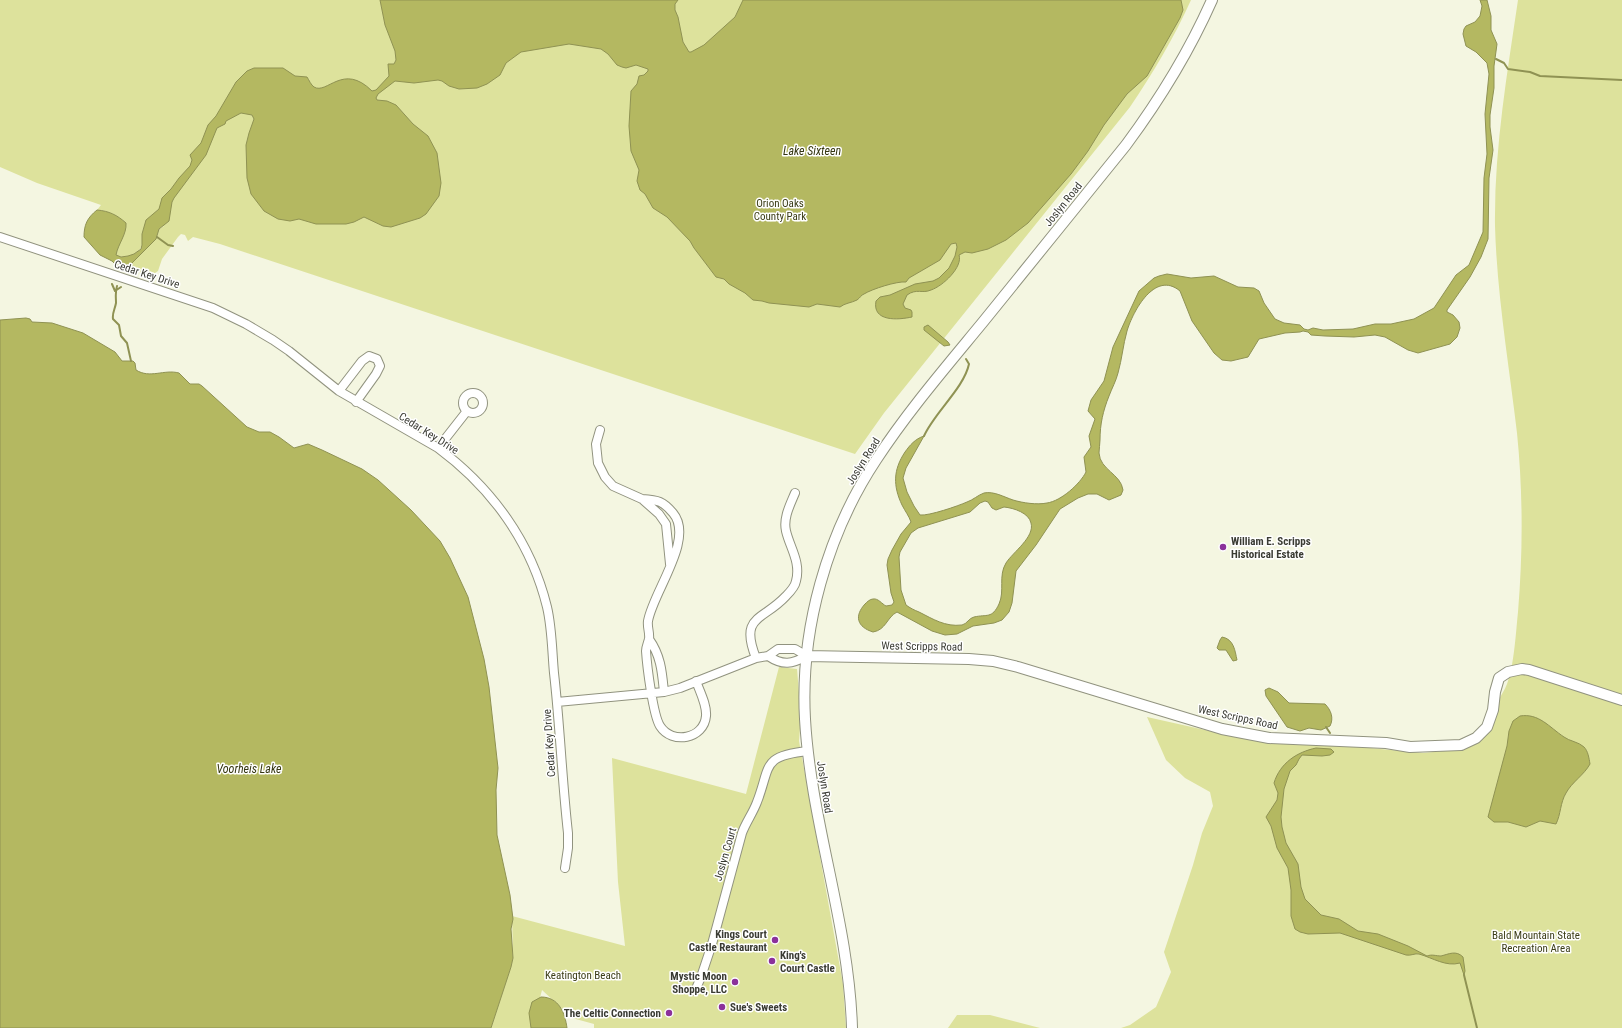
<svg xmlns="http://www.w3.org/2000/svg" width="1622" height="1028" font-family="'Roboto Condensed',sans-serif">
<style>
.green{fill:#dde29c}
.water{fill:#b4b861;stroke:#8f9253;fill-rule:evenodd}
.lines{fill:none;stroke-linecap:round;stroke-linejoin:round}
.stream{stroke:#8f9253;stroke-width:2}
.minor-casing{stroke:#91937f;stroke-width:10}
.tertiary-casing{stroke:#91937f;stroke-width:12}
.minor{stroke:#fff;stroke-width:8}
.tertiary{stroke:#fff;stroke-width:10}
.poi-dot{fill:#8b309b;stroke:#fff;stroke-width:1.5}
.labels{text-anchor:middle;stroke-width:3;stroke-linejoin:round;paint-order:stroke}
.park-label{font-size:11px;fill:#3b3d17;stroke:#fff}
.street-label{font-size:11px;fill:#3a3b33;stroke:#fff}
.poi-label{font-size:11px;font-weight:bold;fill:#3a3b33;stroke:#fff;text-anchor:start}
.water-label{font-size:12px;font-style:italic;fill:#353611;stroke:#fff}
</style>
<rect width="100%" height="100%" fill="#f4f6e1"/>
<path class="green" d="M 0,0 L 1191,0 C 1174,38 1153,73 1130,107 L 884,413 L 855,454 L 220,244 L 193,237 L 188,241 L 185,235 L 181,234 L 178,237 L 162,259 L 158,271 L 155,273 L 145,275 L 137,270 L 129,269 C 132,258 147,249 154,240 C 158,237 157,233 159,229 L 164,226 L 144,228 C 141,234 144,242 141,247 C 137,256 123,259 115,255 L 117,246 L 125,232 L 105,211 L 97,210 L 101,205 L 37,183 L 0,167 Z
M 1518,0 L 1622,0 L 1622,1028 L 1121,1028 L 1130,1025 L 1156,1007 L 1171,972 L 1164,952 L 1193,865 L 1202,833 L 1213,806 L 1210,792 L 1185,778 L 1166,760 L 1147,717 L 1223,734 L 1423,753 C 1443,751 1466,750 1482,739 C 1493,731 1495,714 1498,702 C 1500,696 1505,690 1507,684 C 1514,667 1516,631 1518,612 C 1523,552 1523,492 1517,433 C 1509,364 1497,296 1495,226 C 1494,150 1507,75 1518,0 Z
M 779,667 L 797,669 L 801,716 L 799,741 L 843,984 L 846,1028 L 594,1028 L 594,1024 L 572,1018 L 542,990 L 532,1028 L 491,1028 L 511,967 L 513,958 L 512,916 L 625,946 L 618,882 L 612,758 L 746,794 Z
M 957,1015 L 990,1015 L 1040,1028 L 948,1028 Z"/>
<path class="water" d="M 380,0 L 678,0 L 675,4 L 675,10 L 678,17 L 683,42 L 689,52 L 691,52 L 704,45 L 735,17 L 743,0 L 1181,0 L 1183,10 L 1180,18 L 1147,76 L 1127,94 L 1104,125 L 1088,151 L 1071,174 L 1028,223 L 1006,240 L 988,249 L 972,253 L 965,252 L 959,255 C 963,267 943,286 931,290 C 922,294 917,288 907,295 L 903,304 L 905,308 L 911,310 L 912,312 L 912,317 C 898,320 872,322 876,301 L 880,297 L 890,295 L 915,284 L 933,281 L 939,278 L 949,268 L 955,256 L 957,247 L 956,243 L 951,244 L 940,260 L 909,278 L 906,282 C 897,281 872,289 864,294 C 861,295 860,298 857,300 C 851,303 845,303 840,307 L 817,304 L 809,307 L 769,303 L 762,301 L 753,300 L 745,293 L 729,284 L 724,279 L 716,277 L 694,248 L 690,241 L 667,217 L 653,208 L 645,194 L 640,190 L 637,181 L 639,170 L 631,151 L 629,126 L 631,91 L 637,84 L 639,76 L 644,75 L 648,71 L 648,69 L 636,65 L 626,68 L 622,67 L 617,65 L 608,54 L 601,49 L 569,44 L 521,52 L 506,63 L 500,75 L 487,84 L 477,88 L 459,89 L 449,86 L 442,81 L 438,80 L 414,83 L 395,81 L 378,94 L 376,98 L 377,100 L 387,101 L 396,105 L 413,124 L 428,136 L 437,153 L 441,183 L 439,196 L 426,214 L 420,218 L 391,227 L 383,226 L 364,217 L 354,222 L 346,224 L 316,224 L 299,219 L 290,221 L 278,219 L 264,211 L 251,194 L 247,178 L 246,145 L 249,133 L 254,119 L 252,115 L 241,113 L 226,121 L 225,124 L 217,128 L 206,155 L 174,198 L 172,202 L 169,221 L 159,229 L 156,239 L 132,263 L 129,269 L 116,265 L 112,261 L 100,255 L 84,237 C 84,225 87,218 97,210 C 109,211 117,215 126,223 C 127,234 118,244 116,255 L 121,257 L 128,256 L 134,254 L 141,249 L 142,245 L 142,234 L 146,220 L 159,209 L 162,198 L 171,189 L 179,178 L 190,166 L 192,160 L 190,155 L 201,143 L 208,125 L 216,116 L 236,82 L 247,71 L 254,68 L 283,68 L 295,76 L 307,77 C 309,80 311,85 314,87 C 327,95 343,62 372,91 L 376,90 L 389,76 L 388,64 L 394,64 L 396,60 L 395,51 L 385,25 Z
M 1480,0 L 1487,0 L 1491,16 L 1491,30 L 1497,44 L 1494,66 L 1494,88 L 1490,115 L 1490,127 L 1493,150 L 1489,178 L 1488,239 L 1481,257 L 1470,277 L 1447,310 L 1447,312 L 1453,315 L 1459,322 L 1460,328 L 1457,337 L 1450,344 L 1418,353 L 1408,350 L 1385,337 L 1375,335 L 1354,337 L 1325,336 L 1311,335 L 1308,332 L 1303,331 L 1300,332 L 1285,333 L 1259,339 L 1248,357 L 1231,361 L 1222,360 L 1214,353 L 1192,321 L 1180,291 C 1155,270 1133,311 1127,331 C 1123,345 1122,359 1118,373 C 1116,381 1112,388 1109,396 C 1103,411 1100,424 1100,440 C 1100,444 1099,449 1099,453 C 1100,470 1121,474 1123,490 L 1121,495 L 1109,500 L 1097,494 L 1088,494 L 1078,498 L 1060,509 L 1036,545 L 1016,571 L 1012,603 L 1009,612 L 1002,620 L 994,623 L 973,626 L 957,634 L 945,635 L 932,631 L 897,612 C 887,617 886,630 873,632 C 857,627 854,616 865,604 C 867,602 870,599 873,599 C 878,598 882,604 886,606 L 892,605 L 894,602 L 891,593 L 887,565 L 888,559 L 892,550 L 901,534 L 911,522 C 909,516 905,511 902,505 C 893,486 893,470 905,452 C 910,445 915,439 924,436 L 906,468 L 903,478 L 907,492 L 914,506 L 920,515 C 929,516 958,506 967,502 C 973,500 978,495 984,493 C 994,491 1004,497 1013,500 C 1023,503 1037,505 1047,503 C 1061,501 1080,484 1086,472 L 1084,457 L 1091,447 L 1089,436 L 1095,419 L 1088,411 L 1091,400 L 1104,381 L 1113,347 L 1139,291 L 1154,278 L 1159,276 L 1167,274 L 1191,278 L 1214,276 L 1238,287 L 1254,288 L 1259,291 L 1264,303 L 1275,319 L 1284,323 L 1300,325 L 1304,329 L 1308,330 L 1313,328 L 1323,330 L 1353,329 L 1375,324 L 1391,324 L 1414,319 L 1434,308 L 1456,275 L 1469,265 L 1483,232 L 1484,178 L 1487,154 L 1485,114 L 1489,74 L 1487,63 L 1476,52 L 1466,46 L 1463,34 L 1464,29 L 1466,26 L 1475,22 L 1480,16 L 1482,6 ZM 985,501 L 988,502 L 992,508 L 996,510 L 1004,507 C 1014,508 1029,513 1031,523 C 1035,537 1013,552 1006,563 C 998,576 1005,591 999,604 C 992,619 987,614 974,617 C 969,618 967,624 962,625 C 945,627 933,619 919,612 C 914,610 910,608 906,605 L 901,590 L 899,557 L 900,552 L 911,533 L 918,528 L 970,512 L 980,503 Z
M 26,318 L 30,319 L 32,322 L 52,323 L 83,333 L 115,352 L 122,361 L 133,361 L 135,363 L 136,370 C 150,379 164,369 179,373 L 190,384 L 199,384 L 202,386 L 247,427 L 259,432 L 270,432 L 279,437 L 294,448 L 308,444 L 322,450 L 362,469 L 378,480 L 411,510 L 440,541 L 450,558 L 468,597 L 484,659 L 489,687 L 498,768 L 496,790 L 497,835 L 510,895 L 513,919 L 511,929 L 513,958 L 511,967 L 491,1028 L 0,1028 L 0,320 Z
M 928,325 L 948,342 L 950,345 L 944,346 L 924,330 L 924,327 Z
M 1222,637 C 1234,639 1235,651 1237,660 L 1233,661 L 1226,650 L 1219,650 L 1217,648 L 1220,640 Z
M 1269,688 L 1278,692 L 1289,703 L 1325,704 C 1331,710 1334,718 1330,726 L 1321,730 L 1309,728 L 1300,731 L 1287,727 L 1266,696 L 1265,690 Z
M 1520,716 C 1539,713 1549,727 1564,737 C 1569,741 1579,742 1584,747 C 1588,751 1589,758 1590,764 C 1584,775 1572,782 1566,793 C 1560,803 1561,814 1556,824 L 1540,821 L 1526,827 L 1508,822 L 1494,822 L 1488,817 L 1507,746 L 1509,731 L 1513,721 Z
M 1316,748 L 1331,749 L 1334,752 L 1330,755 L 1322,756 L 1302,755 L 1299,759 L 1296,765 L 1290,771 L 1284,789 L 1281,817 L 1282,827 L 1286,843 L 1298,864 L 1301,887 L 1305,899 L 1321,915 L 1339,919 L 1358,931 L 1378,934 L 1408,946 L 1427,956 C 1432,954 1436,956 1441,956 C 1449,954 1456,950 1463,957 L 1465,971 L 1464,975 L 1460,963 C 1446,967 1433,958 1419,954 C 1415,953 1411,956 1406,955 L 1340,933 L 1308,934 L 1300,932 L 1295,929 L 1291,916 L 1291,890 L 1288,868 L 1277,848 L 1271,826 L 1266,817 L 1277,800 L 1278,793 L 1274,783 C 1280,763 1297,752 1316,748 Z
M 541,997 C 559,997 565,1013 567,1028 L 531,1028 L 529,1013 L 532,1002 Z"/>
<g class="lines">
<path class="stream" d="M 1496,59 L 1504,63 L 1508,69 L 1530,72 L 1540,76 L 1622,80
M 157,237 L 168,245 L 173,246
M 112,284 L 115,291 L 121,287
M 117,286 C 115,292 116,297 116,303 C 115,309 112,313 113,319 L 119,325 L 121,336 L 127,343 L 131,361
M 924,436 C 934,413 964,388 969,364 L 966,359
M 1326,727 L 1330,733
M 1464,975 L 1477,1028"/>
<defs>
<path id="minor" d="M 0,237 L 213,308 L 246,324 L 273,340 L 289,351 L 339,391 L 438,448 C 492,488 531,542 547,607 C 552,628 552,651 554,673 C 560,726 562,780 568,833 L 568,848 L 565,868
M 339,391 L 362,361 L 369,356 L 377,359 L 380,366 L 376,374 L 356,402
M463 403a10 10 0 1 1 20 0a10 10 0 1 1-20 0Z
M 600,430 L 596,444 L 598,463 L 605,477 L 613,486 L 642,499 L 659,514 L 666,524 L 670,564
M 438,448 L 467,411
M 642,499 C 658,500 663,501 673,513 C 695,539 653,592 648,621 C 647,627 650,633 649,639 C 648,643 646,647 646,651 C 647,666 653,715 660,726 C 672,745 704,739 706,716 C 707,705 700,692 696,681
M 649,639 C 661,656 662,672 664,692
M 768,656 C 783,666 792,664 807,656
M 756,658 C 739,615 763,621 786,596 C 790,592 795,587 796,581 C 801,562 790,548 786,531 C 783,518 790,505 795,493
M 557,702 L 664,692 L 680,688 L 756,658 L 768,656 L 778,649 L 795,649 L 807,656
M 695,991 L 701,977 L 712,944 L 742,833 C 746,822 753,813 757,802 C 771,766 761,756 808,751"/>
<path id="tertiary" d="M 807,656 L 969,659 L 993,661 L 1018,667 L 1222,729 L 1269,738 L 1386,743 L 1410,747 L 1461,745 L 1476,738 L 1487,727 L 1493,710 L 1495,692 L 1499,678 L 1508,672 L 1522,669 L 1529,670 L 1622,700
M 852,1028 C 849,923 811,824 805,719 C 800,630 827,534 876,460 C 908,411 946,367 983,322 C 1031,263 1078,204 1126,145 C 1160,99 1189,52 1212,0"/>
</defs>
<use href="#minor" class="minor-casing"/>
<use href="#tertiary" class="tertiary-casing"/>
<use href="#minor" class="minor"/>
<use href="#tertiary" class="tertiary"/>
</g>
<g class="poi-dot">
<circle cx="1223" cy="547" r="4"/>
<circle cx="775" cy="940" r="4"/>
<circle cx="772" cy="961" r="4"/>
<circle cx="735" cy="982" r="4"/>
<circle cx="722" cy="1007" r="4"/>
<circle cx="669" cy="1013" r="4"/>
</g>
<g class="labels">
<g class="park-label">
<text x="780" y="207">Orion Oaks<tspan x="780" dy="13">County Park</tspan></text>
<text x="1536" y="939">Bald Mountain State<tspan x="1536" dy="13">Recreation Area</tspan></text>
<text x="583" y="979">Keatington Beach</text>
</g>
<g class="street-label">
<text transform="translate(1063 204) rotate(-51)" y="4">Joslyn Road</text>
<text transform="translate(147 274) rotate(18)" y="4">Cedar Key Drive</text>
<text transform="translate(429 433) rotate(32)" y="4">Cedar Key Drive</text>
<text transform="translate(863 461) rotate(-58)" y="4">Joslyn Road</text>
<text transform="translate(922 646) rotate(1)" y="4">West Scripps Road</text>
<text transform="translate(1238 717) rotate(12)" y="4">West Scripps Road</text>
<text transform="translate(549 743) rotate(-94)" y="4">Cedar Key Drive</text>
<text transform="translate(825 787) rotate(81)" y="4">Joslyn Road</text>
<text transform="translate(725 854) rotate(-74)" y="4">Joslyn Court</text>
</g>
<g class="poi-label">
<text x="1231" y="545">William E. Scripps<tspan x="1231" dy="13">Historical Estate</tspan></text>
<text x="767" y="938" text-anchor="end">Kings Court<tspan x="767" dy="13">Castle Restaurant</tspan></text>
<text x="780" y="959">King's<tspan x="780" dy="13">Court Castle</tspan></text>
<text x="727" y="980" text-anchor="end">Mystic Moon<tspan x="727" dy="13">Shoppe, LLC</tspan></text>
<text x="730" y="1011">Sue's Sweets</text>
<text x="661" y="1017" text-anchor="end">The Celtic Connection</text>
</g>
<g class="water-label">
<text x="812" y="155">Lake Sixteen</text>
<text x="249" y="773">Voorheis Lake</text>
</g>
</g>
</svg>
